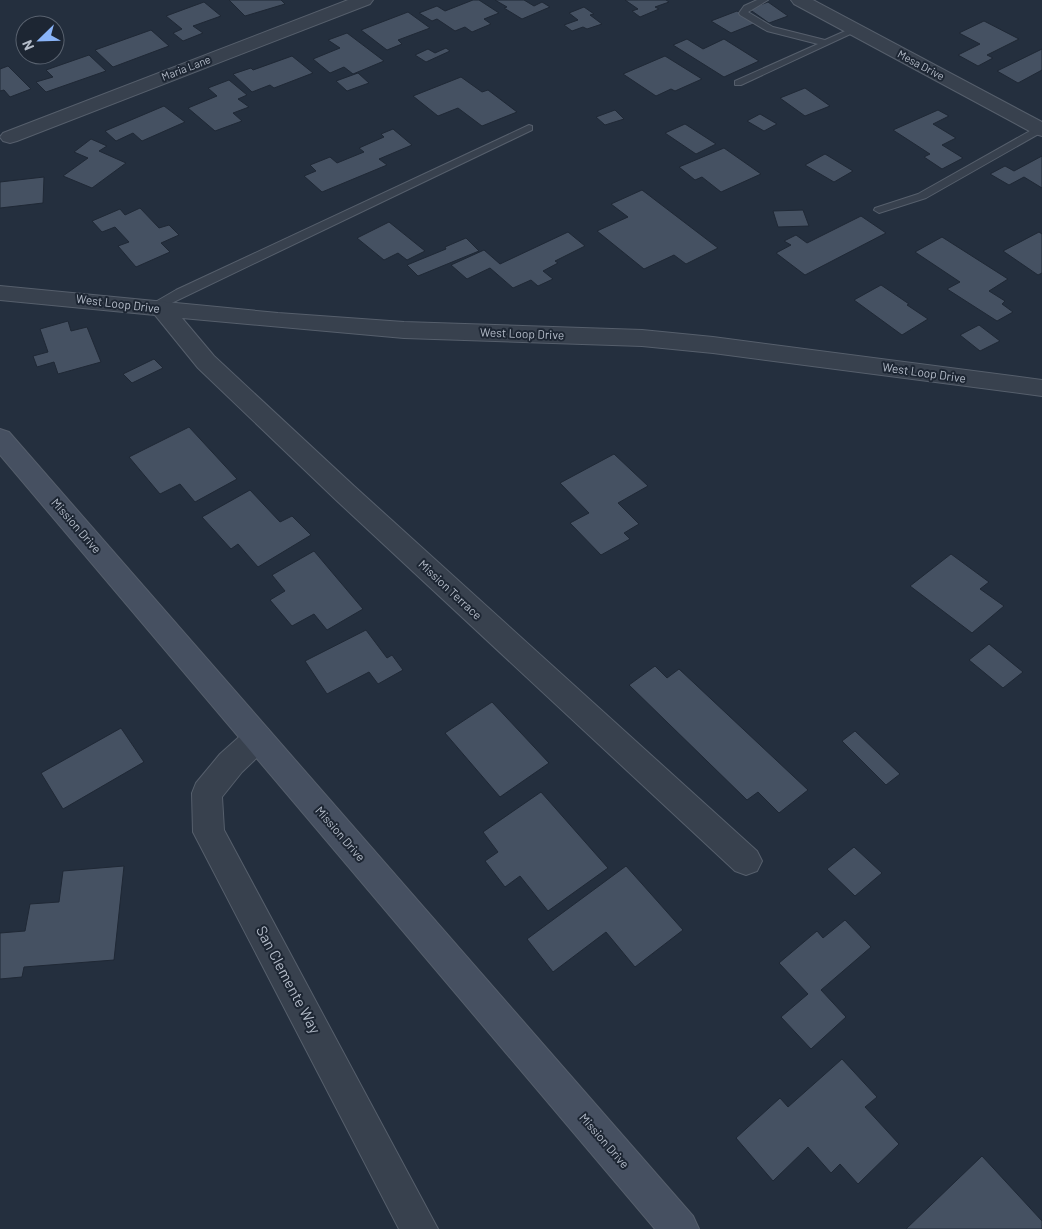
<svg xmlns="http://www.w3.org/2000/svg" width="1042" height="1229" font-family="Barlow,sans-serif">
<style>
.building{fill:#455162;stroke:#1f2835}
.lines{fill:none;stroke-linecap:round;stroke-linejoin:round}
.lane-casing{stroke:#565f6c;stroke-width:2}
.street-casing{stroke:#565f6c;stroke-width:2}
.secondary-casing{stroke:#565f6c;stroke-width:2}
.lane{fill:#38414e;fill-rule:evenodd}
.street{fill:#38414e;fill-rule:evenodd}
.secondary{fill:#465061;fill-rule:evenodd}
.labels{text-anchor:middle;stroke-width:4;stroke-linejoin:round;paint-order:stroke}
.far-street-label{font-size:11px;fill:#b4bcc9;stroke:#1d2633}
.street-label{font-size:12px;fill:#b4bcc9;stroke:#1d2633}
.near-street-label{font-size:15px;fill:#b4bcc9;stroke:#1d2633}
</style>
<rect width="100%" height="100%" fill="#242f3e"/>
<path class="building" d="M 229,0 L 281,0 L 285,4 L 245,16 Z
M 473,0 L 479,0 L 499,13 L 484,19 L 491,24 L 472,32 L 465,27 L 455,31 L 437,19 L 432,21 L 419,13 L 437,6 L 445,11 Z
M 495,0 L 524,0 L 534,6 L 542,2 L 550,7 L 522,19 L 504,8 L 507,7 Z
M 625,0 L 666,0 L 669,2 L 655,7 L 659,9 L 640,17 L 632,11 L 638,9 Z
M 204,2 L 221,16 L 193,26 L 203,33 L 183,41 L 173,33 L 182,29 L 166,16 Z
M 768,2 L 788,16 L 769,23 L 749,9 Z
M 584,7 L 594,14 L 590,15 L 602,24 L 587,29 L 583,27 L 572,31 L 564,25 L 578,20 L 569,13 Z
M 737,11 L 756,23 L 731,33 L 711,21 Z
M 408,12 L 430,28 L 398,40 L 402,44 L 387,50 L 361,30 Z
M 984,21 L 1019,39 L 987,55 L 993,58 L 978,66 L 958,55 L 980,44 L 959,33 Z
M 151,30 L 169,46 L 113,67 L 95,50 Z
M 347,33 L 384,61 L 353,74 L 344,67 L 330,73 L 313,59 L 340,48 L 328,40 Z
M 687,39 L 703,49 L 724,39 L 759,61 L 724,77 L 673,45 Z
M 446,48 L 450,51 L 426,62 L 415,55 L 428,49 L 435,53 Z
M 1042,49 L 1042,70 L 1018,83 L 997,71 Z
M 89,55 L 106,71 L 46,92 L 36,82 L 53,77 L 46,70 Z
M 292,56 L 313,73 L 274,88 L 270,85 L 252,92 L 233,74 L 251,68 L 253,70 Z
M 665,56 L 702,79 L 675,91 L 671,89 L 656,96 L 623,74 Z
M 8,66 L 31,89 L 10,97 L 4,90 L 0,91 L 0,69 Z
M 358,73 L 369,83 L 347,91 L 336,81 Z
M 461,77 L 482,92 L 488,90 L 517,112 L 482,126 L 458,108 L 438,116 L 413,96 Z
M 229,80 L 247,95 L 238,99 L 249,107 L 233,113 L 242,121 L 215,131 L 188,108 L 217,96 L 208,88 Z
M 805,88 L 830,106 L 805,116 L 780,98 Z
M 164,106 L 185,122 L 142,141 L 133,133 L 116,141 L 105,131 Z
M 615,110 L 624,119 L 605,125 L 596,117 Z
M 938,110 L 949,116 L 933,124 L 956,138 L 942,145 L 963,158 L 942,169 L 924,157 L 930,154 L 893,130 Z
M 760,114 L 777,124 L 764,131 L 747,121 Z
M 685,124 L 716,144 L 696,154 L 665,133 Z
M 393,129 L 412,145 L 379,159 L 387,165 L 322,192 L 304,176 L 316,171 L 310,165 L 330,157 L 337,163 L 364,152 L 359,148 L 384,137 L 381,134 Z
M 91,139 L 107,146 L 99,151 L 126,163 L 92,188 L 63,176 L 88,158 L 74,152 Z
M 724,148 L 761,174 L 721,192 L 702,177 L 695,180 L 679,167 Z
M 825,154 L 853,171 L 834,182 L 805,165 Z
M 1042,156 L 1042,188 L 1024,177 L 1009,185 L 990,174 L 1005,166 L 1014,171 Z
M 44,177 L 43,203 L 0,208 L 0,182 Z
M 642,190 L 718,248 L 686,264 L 674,255 L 644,269 L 597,231 L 628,217 L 611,204 Z
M 140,208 L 159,228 L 169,225 L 179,235 L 161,243 L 170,252 L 136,267 L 118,246 L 129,242 L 115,227 L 102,232 L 92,221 L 120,209 L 125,215 Z
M 803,210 L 809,226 L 778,227 L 773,211 Z
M 861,216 L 886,233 L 805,275 L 776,253 L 791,245 L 784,241 L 796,235 L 807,243 Z
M 389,222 L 425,251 L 407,260 L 398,253 L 384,260 L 357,238 Z
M 568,232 L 585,246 L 555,261 L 558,263 L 543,271 L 553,279 L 538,286 L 531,280 L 513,288 L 490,268 L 467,279 L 451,265 L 484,250 L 500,264 Z
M 1039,232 L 1042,234 L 1042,273 L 1038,275 L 1003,251 Z
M 942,237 L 1008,279 L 989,291 L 1005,301 L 1002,304 L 1013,312 L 997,321 L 947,289 L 960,282 L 915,252 Z
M 466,238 L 479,251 L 418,276 L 407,265 L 446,249 L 445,247 Z
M 881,285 L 909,304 L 907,305 L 928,319 L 902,335 L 854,300 Z
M 68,321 L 71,331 L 87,327 L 101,362 L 58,374 L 54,362 L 37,367 L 33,356 L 48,352 L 40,329 Z
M 979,325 L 1000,341 L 980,351 L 960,335 Z
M 154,359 L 163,368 L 132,383 L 123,374 Z
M 189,427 L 237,479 L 195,502 L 180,484 L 160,494 L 129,457 Z
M 614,454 L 648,486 L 618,503 L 639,524 L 624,533 L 630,539 L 601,555 L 570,523 L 589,513 L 560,483 Z
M 250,490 L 280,522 L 292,516 L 311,535 L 258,567 L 238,544 L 231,549 L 202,517 Z
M 314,551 L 363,609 L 327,630 L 314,614 L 292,626 L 270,600 L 285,591 L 272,575 Z
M 951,554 L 989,582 L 980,589 L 1004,606 L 972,633 L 910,586 Z
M 366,630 L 387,658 L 392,655 L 403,670 L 378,684 L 369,672 L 327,694 L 305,661 Z
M 989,644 L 1023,672 L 1003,688 L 969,660 Z
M 655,666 L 667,678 L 679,669 L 808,790 L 779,813 L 758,792 L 747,800 L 629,685 Z
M 492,702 L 549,763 L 500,797 L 445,733 Z
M 121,728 L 144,762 L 63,809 L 41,773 Z
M 855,731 L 900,774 L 886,785 L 842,741 Z
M 541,792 L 608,868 L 548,911 L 520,876 L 505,887 L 485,861 L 498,852 L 483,832 Z
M 854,847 L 882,873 L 855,896 L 827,869 Z
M 124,866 L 114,960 L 24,967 L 22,977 L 0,979 L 0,933 L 25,931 L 30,904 L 59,902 L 63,871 Z
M 626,866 L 683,930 L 635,967 L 606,932 L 553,972 L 527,939 Z
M 845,920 L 871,947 L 821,990 L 846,1017 L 811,1049 L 781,1017 L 808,994 L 779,963 L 817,931 L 823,938 Z
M 842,1059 L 877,1097 L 865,1107 L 899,1144 L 858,1184 L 840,1164 L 831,1173 L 808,1147 L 773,1181 L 736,1138 L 780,1098 L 788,1107 Z
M 982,1156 L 1042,1221 L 1042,1229 L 906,1229 Z"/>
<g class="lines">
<defs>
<path id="lane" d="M 757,0 L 768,0 L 748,12 L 773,27 L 825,40 L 852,28 L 858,28 L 859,30 L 741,85 L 735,85 L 735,81 L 818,44 L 767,31 L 740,15 L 739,13 L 744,6 Z
M 529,125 L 532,126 L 532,130 L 155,311 L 151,312 L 145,308 L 176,290 Z
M 1037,127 L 1042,127 L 1042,132 L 926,198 L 879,213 L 874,210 L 875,208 L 918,194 Z"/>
<path id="street" d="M 348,0 L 373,0 L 370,4 L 17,141 L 10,143 L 3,141 L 0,137 L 3,133 Z
M 791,0 L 813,0 L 1042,122 L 1042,136 L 1035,134 L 794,4 Z
M 0,286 L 278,313 L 404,322 L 642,330 L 713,337 L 1042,380 L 1042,396 L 713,353 L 642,346 L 404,338 L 182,318 L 214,356 L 354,486 L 757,851 L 762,861 L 757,871 L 746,875 L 735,871 L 336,500 L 198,368 L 155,315 L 0,300 Z
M 258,725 L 268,729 L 273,738 L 268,747 L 242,772 L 222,797 L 224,830 L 438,1229 L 399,1229 L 193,832 L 192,793 L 196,783 L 220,754 L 248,729 Z"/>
<path id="secondary" d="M 0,429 L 9,432 L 693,1216 L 699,1229 L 655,1229 L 0,455 Z"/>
</defs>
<use href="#lane" class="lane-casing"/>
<use href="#street" class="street-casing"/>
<use href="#secondary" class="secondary-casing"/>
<use href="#lane" class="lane"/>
<use href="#street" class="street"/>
<use href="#secondary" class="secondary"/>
</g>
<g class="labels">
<g class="far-street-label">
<text transform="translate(921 65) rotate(28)" y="4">Mesa Drive</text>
<text transform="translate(186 68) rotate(-21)" y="4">Maria Lane</text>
</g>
<g class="street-label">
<text transform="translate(118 304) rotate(7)" y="4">West Loop Drive</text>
<text transform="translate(522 334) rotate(2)" y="4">West Loop Drive</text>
<text transform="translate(924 373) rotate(8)" y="4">West Loop Drive</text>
<text transform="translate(76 526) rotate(49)" y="4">Mission Drive</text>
<text transform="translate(450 590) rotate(43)" y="4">Mission Terrace</text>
<text transform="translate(340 834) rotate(49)" y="4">Mission Drive</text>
<text transform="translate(604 1141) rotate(49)" y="4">Mission Drive</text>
</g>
<g class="near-street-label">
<text transform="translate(288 980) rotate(62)" y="5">San Clemente Way</text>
</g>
</g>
<g transform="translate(40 40) rotate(247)"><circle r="24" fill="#1d2633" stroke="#59626f"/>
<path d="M0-4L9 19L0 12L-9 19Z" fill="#8ab4f8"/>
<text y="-8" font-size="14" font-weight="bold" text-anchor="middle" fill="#b4bcc9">N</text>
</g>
</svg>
